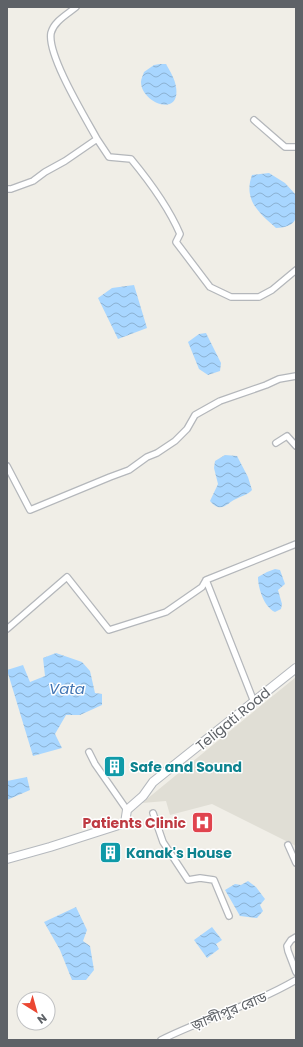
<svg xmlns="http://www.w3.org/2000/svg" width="303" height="1047" font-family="Poppins,'Noto Sans Bengali',sans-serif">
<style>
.education{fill:#e0ded5}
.water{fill:url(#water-waves)}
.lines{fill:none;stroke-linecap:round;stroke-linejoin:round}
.street-casing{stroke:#b4b7bb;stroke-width:8}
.secondary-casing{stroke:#b5b9be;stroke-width:10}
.street{stroke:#fff;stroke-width:5.5}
.secondary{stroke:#fff;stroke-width:8}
.labels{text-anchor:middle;stroke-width:3;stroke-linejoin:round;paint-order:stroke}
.street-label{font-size:14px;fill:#5e6267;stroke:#fff}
.culture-label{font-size:14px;font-weight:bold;fill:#0d838f;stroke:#fff;text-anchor:start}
.health-label{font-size:14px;font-weight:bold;fill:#be3a42;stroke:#fff;text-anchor:end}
.water-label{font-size:15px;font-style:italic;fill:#4275b3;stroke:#fff}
</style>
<defs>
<pattern id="water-waves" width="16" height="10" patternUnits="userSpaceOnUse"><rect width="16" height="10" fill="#a8d6ff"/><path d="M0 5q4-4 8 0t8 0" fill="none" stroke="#8cb1d2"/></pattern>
</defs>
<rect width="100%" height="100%" fill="#f0eee7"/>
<path class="education" d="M 296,677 L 296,846 L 212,804 L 170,815 L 166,801 L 142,803 Z"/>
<path class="water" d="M 160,64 L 166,64 C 170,71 175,79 176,87 C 181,118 141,103 141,82 C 141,79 143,75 144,72 L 154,65 Z
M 269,173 L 285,183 L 296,195 C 296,216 301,226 276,228 C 259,213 243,200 252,175 Z
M 134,285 L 147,328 L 118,339 L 98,298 L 112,288 Z
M 206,333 L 221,363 L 220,371 L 208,375 L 199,369 L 188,342 L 199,334 Z
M 225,455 L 237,456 L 248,477 L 252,490 C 247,495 244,495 238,498 C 227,502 222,515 210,501 L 218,484 L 214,468 L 215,461 Z
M 275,569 L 280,570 L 285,584 L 278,590 L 282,604 L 281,609 L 275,612 C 264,607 258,588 258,577 L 267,572 Z
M 56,653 L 82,662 L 90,671 L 95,693 L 102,694 L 102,705 L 80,715 L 66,715 L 55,734 L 62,748 L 33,756 L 7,670 L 23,665 L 30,682 L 45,676 L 43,658 Z
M 27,777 L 30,790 L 7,800 L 7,781 Z
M 248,881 L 256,887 L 265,899 L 260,905 L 263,911 L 257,918 L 240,916 L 225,890 L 235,884 L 241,885 Z
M 76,907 L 87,930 L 83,941 L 90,946 L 94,970 L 86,980 L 72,980 L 60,950 L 44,922 Z
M 212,927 L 222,940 L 216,944 L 219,949 L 207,958 L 194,940 Z"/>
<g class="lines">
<defs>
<path id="street" d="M 76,7 C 68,14 54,21 51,33 C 47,55 85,117 97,139
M 254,120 L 285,147 L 296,147
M 7,189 L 11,189 L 33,181 L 45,172 L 65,161 L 97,139 L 109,157 L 131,159 C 150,182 168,206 180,234 L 176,242 L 210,287 L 231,297 L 259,297 L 272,290 L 296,270
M 276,443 L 287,436 L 296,446
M 7,466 L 30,510 L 110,477 L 129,470 L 147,457 L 157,453 L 175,441 L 187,429 L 195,415 L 220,401 L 266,385 L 279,379 L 296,376
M 206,580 L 254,702
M 7,629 L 67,577 L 109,630 L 166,612 L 202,587 L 206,580 L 296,544
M 89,752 L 95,764 L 127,810
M 153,813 L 163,842 L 188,880 L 200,878 L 214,880 L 229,916
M 288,845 L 296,863
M 296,937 L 291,940 L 287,946 L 288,951 L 296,972
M 161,1040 C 205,1018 253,1005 296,980"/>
<path id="secondary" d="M 7,859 L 50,847 L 125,823 L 127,810 L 143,796 L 153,782 L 296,668"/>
</defs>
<use href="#street" class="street-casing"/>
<use href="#secondary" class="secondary-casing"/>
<use href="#street" class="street"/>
<use href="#secondary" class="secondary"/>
</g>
<defs>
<symbol id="building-square" viewBox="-11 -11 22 22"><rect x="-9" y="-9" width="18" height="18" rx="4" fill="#0f9aa8" stroke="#fff"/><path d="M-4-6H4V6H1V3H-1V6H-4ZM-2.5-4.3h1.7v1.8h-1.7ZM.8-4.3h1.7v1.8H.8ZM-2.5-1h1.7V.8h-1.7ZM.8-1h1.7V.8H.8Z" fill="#fff"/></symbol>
<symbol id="hospital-square" viewBox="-11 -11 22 22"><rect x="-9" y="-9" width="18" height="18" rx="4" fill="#e0444e" stroke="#fff"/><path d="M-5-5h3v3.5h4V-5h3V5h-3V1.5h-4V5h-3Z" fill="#fff"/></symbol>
</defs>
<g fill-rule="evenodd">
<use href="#building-square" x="102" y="754" width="25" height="25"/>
<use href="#hospital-square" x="190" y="810" width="25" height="25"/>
<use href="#building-square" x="98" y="840" width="25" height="25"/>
</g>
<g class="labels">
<g class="street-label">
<text transform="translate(233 719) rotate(-39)" y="5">Teligati Road</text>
<text transform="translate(229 1011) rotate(-22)" y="5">জ়াব্দীপুর রোড</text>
</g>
<g class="culture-label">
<text x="130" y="772">Safe and Sound</text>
<text x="126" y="858">Kanak's House</text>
</g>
<g class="health-label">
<text x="186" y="828">Patients Clinic</text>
</g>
<g class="water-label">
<text x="67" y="694">Vata</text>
</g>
</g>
<rect width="303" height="1047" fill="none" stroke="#5e6267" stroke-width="16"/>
<g transform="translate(36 1011) rotate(143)"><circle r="19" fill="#ffffff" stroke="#bfc0c2"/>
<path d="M0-3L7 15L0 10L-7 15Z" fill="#eb4732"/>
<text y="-6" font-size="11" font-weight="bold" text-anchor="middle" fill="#5e6267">N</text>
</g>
</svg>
